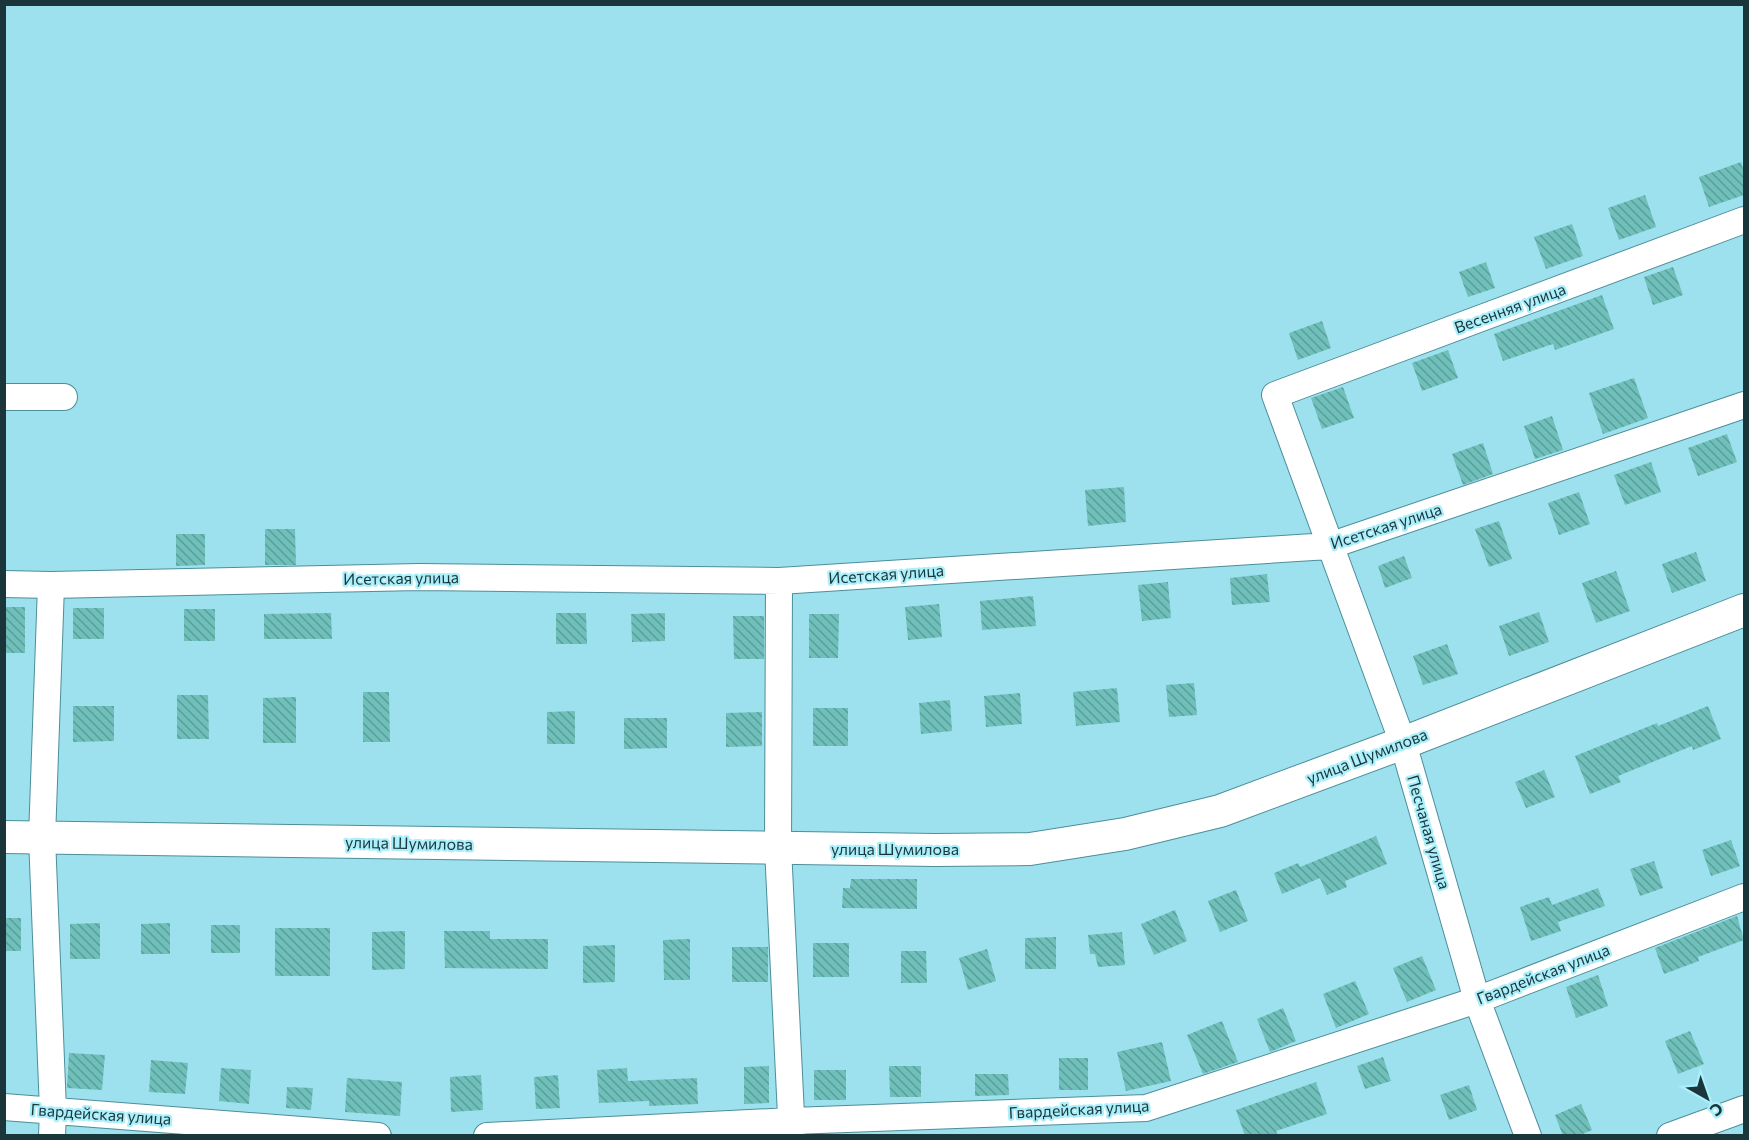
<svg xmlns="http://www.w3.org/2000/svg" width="1749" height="1140" font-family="Commissioner,sans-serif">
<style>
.building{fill:url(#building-back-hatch)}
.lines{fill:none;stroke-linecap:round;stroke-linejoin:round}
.minor-casing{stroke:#4c8e9a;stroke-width:28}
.tertiary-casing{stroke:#4c8e9a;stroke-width:34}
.minor{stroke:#fff;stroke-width:26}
.tertiary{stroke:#fff;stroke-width:32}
.labels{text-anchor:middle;stroke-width:4.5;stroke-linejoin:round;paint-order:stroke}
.street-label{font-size:16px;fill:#1b363b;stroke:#abeffb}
</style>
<defs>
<pattern id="building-back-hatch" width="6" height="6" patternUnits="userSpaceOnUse" patternTransform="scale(1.5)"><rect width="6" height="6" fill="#6fc0bb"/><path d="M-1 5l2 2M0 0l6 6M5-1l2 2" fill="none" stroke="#5a9d99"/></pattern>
</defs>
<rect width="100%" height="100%" fill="#9ee1ee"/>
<path class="building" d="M 1741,162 L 1744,172 L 1744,195 L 1709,207 L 1699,177 Z
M 1645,195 L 1656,227 L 1619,240 L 1608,208 Z
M 1572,224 L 1583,256 L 1546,269 L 1534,237 Z
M 1486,262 L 1495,288 L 1468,297 L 1459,272 Z
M 1673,267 L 1683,295 L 1653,305 L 1644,277 Z
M 1602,295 L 1614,329 L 1555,350 L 1553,344 L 1503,361 L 1494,334 Z
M 1322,321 L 1331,348 L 1298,360 L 1289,333 Z
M 1448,350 L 1458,378 L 1422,391 L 1412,363 Z
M 1634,378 L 1648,418 L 1603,434 L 1589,393 Z
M 1343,387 L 1354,418 L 1322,429 L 1311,398 Z
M 1552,416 L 1563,450 L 1535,459 L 1524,426 Z
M 1727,434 L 1737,462 L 1698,476 L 1688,448 Z
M 1483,443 L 1493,474 L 1463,485 L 1452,454 Z
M 1651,462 L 1661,492 L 1625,505 L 1614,475 Z
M 1124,487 L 1126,522 L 1088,526 L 1085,490 Z
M 1579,492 L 1590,524 L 1559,535 L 1548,503 Z
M 1499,521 L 1512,559 L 1489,567 L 1475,529 Z
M 265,529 L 295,529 L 296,565 L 265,565 Z
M 176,534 L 205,534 L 205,565 L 176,566 Z
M 1696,552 L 1706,581 L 1672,593 L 1662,564 Z
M 1404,556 L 1412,578 L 1385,588 L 1378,566 Z
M 1616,571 L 1630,611 L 1596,623 L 1582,583 Z
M 1267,574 L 1270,602 L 1232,605 L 1230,578 Z
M 1168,582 L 1171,618 L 1142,621 L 1138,585 Z
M 1033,596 L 1036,626 L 982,630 L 980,601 Z
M 939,604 L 942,637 L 908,640 L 905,607 Z
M 4,607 L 25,607 L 25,653 L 4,653 Z
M 73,608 L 104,608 L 104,639 L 73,639 Z
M 184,609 L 215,609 L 215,641 L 184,641 Z
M 1539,612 L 1549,642 L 1509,656 L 1499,626 Z
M 331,613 L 332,639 L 264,639 L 264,614 Z
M 556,613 L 586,613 L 587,644 L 556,644 Z
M 665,613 L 665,641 L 632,642 L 631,614 Z
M 809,614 L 839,614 L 838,658 L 809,658 Z
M 733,616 L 764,616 L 764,659 L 734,659 Z
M 1447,644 L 1458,674 L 1423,685 L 1413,656 Z
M 1194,683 L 1197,715 L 1169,717 L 1166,685 Z
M 1117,688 L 1120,722 L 1076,726 L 1073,692 Z
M 363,692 L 389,692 L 390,742 L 363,742 Z
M 1020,693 L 1022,724 L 986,727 L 984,696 Z
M 177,695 L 208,695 L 209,739 L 177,739 Z
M 296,697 L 296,743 L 263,743 L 263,698 Z
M 950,700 L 952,731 L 921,734 L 919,703 Z
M 73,706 L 114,706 L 114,741 L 73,742 Z
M 1708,706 L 1721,739 L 1693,750 L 1692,746 L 1618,776 L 1621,782 L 1590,794 L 1575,756 L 1657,723 L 1658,726 Z
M 813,708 L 848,708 L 848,746 L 813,746 Z
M 575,711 L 575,744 L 547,744 L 547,712 Z
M 762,712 L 762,746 L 726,747 L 726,713 Z
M 624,718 L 667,718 L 667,748 L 624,749 Z
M 1544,770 L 1555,797 L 1526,808 L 1515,782 Z
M 1376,836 L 1387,864 L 1345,881 L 1347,887 L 1327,895 L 1320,878 L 1282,894 L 1274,873 L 1298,863 L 1300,867 Z
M 1731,840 L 1740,866 L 1711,876 L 1702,850 Z
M 1654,861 L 1663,888 L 1640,896 L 1630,869 Z
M 851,879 L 917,879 L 917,909 L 842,908 L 843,888 L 850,888 Z
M 1598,888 L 1605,906 L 1558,922 L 1561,931 L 1531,941 L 1520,907 L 1549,897 L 1552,905 Z
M 1236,890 L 1248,921 L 1220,932 L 1208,901 Z
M 1175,910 L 1187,941 L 1154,955 L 1141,924 Z
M 1737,916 L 1744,940 L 1698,957 L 1699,961 L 1664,974 L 1655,948 Z
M 4,918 L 21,918 L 21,951 L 4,951 Z
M 100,923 L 100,959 L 70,959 L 70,924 Z
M 170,923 L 170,954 L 141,954 L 141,924 Z
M 211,925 L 240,925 L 240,953 L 211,953 Z
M 275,928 L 330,928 L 330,976 L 275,976 Z
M 405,931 L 405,969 L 372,970 L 372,932 Z
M 444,931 L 490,931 L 490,939 L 548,939 L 548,969 L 445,968 Z
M 1122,932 L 1125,965 L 1098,967 L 1095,954 L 1090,954 L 1088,935 Z
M 1056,937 L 1056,969 L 1025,969 L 1025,938 Z
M 690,939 L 690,980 L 664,980 L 663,940 Z
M 813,943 L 849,943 L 849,977 L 813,977 Z
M 615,945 L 615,982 L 583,983 L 583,946 Z
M 732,947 L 768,947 L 768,982 L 732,982 Z
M 987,949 L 996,981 L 968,990 L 959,958 Z
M 901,951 L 926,951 L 927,983 L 901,983 Z
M 1422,956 L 1436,990 L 1407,1002 L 1393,968 Z
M 1598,975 L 1608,1006 L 1576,1018 L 1566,987 Z
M 1355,981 L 1369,1014 L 1336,1028 L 1323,994 Z
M 1283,1008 L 1296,1041 L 1270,1052 L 1257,1019 Z
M 1222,1021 L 1238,1062 L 1203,1074 L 1187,1035 Z
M 1690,1031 L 1704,1064 L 1678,1074 L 1665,1041 Z
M 1162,1042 L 1171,1081 L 1126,1091 L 1117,1052 Z
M 69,1053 L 105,1055 L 102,1090 L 67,1088 Z
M 1383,1057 L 1391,1081 L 1365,1089 L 1357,1066 Z
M 1059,1058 L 1088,1058 L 1088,1090 L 1059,1090 Z
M 151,1060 L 188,1063 L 185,1094 L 149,1092 Z
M 769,1066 L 769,1103 L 744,1104 L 744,1067 Z
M 889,1066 L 921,1066 L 921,1097 L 890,1097 Z
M 221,1068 L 251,1070 L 249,1104 L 219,1101 Z
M 627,1068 L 628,1081 L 697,1078 L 698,1104 L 649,1106 L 649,1101 L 599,1103 L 597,1070 Z
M 814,1070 L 846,1070 L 846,1100 L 814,1100 Z
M 975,1074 L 1008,1074 L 1009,1095 L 975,1096 Z
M 481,1075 L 483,1110 L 451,1112 L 450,1077 Z
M 558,1075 L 560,1108 L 536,1109 L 534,1077 Z
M 347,1078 L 402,1082 L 400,1116 L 345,1112 Z
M 1316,1082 L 1327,1114 L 1276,1131 L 1278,1136 L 1245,1136 L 1236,1110 Z
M 1469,1085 L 1477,1110 L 1449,1120 L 1440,1095 Z
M 287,1087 L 313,1088 L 311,1110 L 286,1108 Z
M 1581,1104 L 1592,1130 L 1578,1136 L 1563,1136 L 1555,1115 Z"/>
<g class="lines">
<defs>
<path id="minor" d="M 4,397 L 64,397
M 779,581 L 778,848 L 792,1136
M 4,584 L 51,585 L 419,577 L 779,581 L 1329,546 L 1744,405
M 51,585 L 42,838 L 53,1110 L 52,1136
M 4,1107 L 378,1136
M 487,1136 L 792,1121 L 1146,1108 L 1477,1000 L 1744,897
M 1528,1136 L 1477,1000 L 1403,743 L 1275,395 L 1744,220
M 1670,1136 L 1744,1109"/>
<path id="tertiary" d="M 4,837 L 935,850 L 1030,849 L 1125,834 L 1220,811 L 1403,743 L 1744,610"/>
</defs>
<use href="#minor" class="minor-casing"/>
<use href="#tertiary" class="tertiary-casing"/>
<use href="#minor" class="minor"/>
<use href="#tertiary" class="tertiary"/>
</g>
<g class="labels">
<g class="street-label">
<text transform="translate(1510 308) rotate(-20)" y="6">Весенняя улица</text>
<text transform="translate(1386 526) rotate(-18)" y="6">Исетская улица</text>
<text transform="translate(886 574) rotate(-4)" y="6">Исетская улица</text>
<text transform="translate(401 578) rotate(-1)" y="6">Исетская улица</text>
<text transform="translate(1367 756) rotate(-21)" y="6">улица Шумилова</text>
<text transform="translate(1429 832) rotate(74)" y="6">Песчаная улица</text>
<text transform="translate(409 843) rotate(1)" y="6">улица Шумилова</text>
<text x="895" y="855">улица Шумилова</text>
<text transform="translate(1543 974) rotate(-21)" y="6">Гвардейская улица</text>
<text transform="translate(1079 1109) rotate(-3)" y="6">Гвардейская улица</text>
<text transform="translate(101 1114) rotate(4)" y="6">Гвардейская улица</text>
</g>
</g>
<rect width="1749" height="1140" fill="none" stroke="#1b363b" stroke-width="12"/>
<g transform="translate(1707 1098) rotate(140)" stroke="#abeffb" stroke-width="4.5" paint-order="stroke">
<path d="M0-4.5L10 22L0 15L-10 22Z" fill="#1b363b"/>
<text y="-9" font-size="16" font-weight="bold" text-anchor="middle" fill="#1b363b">С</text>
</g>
</svg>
